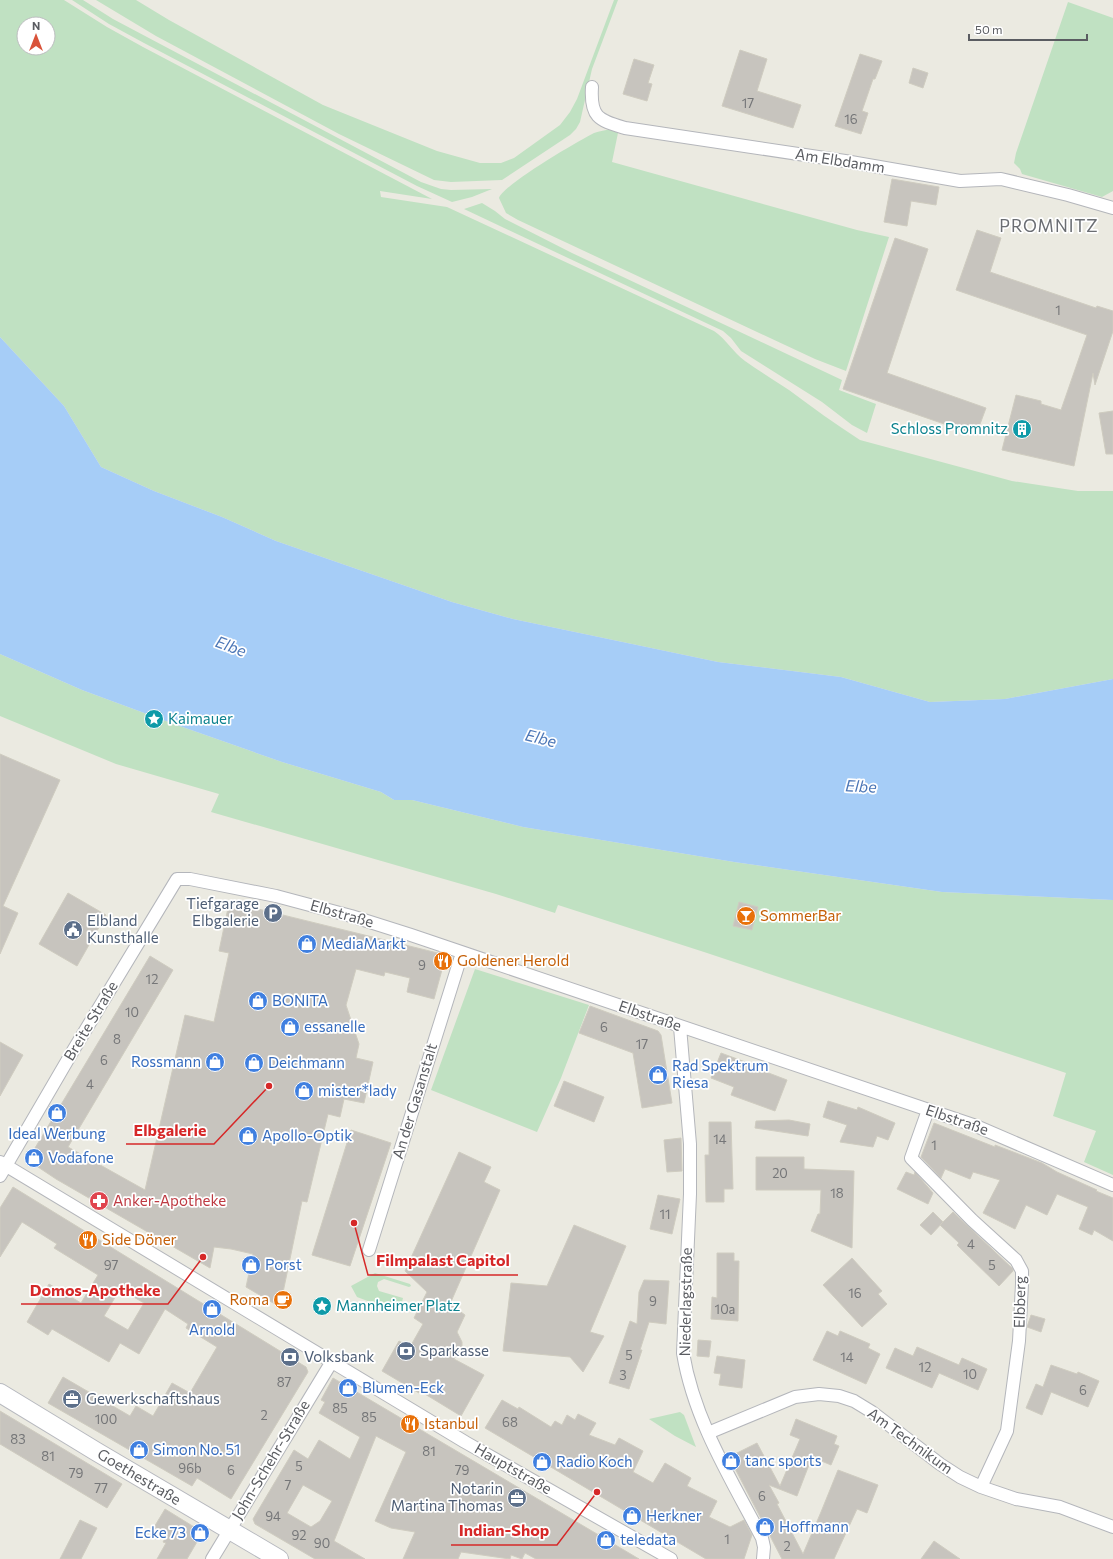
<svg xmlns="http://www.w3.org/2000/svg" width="1113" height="1559" font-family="Commissioner,sans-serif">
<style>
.green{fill:#c0e1c2;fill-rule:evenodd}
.water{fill:#a6cdf7}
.building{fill:#c7c4be;stroke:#cfccc0;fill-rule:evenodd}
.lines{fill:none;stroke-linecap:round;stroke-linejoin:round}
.street-casing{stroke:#b4b6bb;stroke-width:14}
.secondary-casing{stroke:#b7b9bf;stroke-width:20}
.street{stroke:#fff;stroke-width:12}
.secondary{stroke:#fff;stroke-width:18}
.labels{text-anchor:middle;stroke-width:3.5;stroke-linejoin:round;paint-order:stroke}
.number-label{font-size:13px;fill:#757678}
.street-label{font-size:15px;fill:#5a5c61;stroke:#fff}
.culture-label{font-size:15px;fill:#0d838f;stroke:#fff;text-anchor:start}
.service-label{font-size:15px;fill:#4e5e75;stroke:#fff;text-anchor:start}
.food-label{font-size:15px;fill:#c56008;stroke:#fff;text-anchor:start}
.shop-label{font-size:15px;fill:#366cbe;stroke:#fff;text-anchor:start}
.health-label{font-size:15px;fill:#be3a42;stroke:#fff;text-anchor:start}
.water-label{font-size:16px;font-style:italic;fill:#4c77b7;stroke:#fff}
.quarter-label{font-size:17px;letter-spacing:1px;fill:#6b6e73;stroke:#fff}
.leader{fill:none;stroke:#d62828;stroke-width:1.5}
.callout-dot{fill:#d62828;stroke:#fff;stroke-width:1.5}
.callout-label{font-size:16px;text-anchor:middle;font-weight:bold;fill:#d62828;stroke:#fff;stroke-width:3.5;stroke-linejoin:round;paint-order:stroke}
</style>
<rect width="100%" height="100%" fill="#ebeae1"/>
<path class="green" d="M 0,0 L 64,0 L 107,27 L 143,47 L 432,199 L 380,191 L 381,197 L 447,207 L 714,331 C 726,339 733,352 745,361 C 759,371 774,380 789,390 C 812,407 835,424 860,440 L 1012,481 L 1078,491 L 1113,491 L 1113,679 L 1005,699 L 930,702 L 841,677 L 718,662 L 513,619 L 452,602 L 276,541 L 222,517 L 154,491 L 101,467 L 64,406 L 0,337 ZM 24,24 L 48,24 L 48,48 L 24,48 Z
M 72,0 L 83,0 L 113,19 L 421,182 L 441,189 L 451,190 L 492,189 L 472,197 L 452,202 L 417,186 L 144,43 L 109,24 Z
M 96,0 L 136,0 L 169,20 L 323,105 L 437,151 L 480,163 L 501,163 L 514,158 L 560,125 L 570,112 L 577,99 L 614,0 L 618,0 L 592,69 L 580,122 L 576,129 L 570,135 L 502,180 L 451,182 L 434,180 L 339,134 L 156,36 Z
M 1068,2 L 1113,18 L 1113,191 L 1102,197 L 1022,174 L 1020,169 L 1014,163 L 1016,153 Z
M 612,129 L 618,133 L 612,162 L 857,230 L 889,237 L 846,371 L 815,359 L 518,220 L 506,213 L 499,198 C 503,185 578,141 594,133 C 599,131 606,130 612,129 Z
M 482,203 L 495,211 L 505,219 L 572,253 L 842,380 L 839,390 L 876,404 L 867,433 L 852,425 L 822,402 L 741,351 L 731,338 L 723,331 L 464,209 Z
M 0,654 L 82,690 L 174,724 L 282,762 L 381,792 L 394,800 L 412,800 L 523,827 L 734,862 L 942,892 L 1113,900 L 1113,1175 L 1084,1162 L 1096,1131 L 1053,1116 L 1066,1073 L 704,952 L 558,905 L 555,913 L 496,894 L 211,812 L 219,794 L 116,764 L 0,716 Z
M 475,969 L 589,1005 L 561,1078 L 537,1132 L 431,1090 Z
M 375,1273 L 410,1284 L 411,1286 L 409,1287 L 384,1279 L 378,1282 L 377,1286 L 379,1291 L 403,1298 L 402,1302 L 373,1303 L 357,1297 L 351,1286 Z
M 680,1412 L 684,1415 L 696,1447 L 675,1436 L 649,1419 Z"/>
<path class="water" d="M 0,337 L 64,406 L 101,467 L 154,491 L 222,517 L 276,541 L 452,602 L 513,619 L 718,662 L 841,677 L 930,702 L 1005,699 L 1113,679 L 1113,900 L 942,892 L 734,862 L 523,827 L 412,800 L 394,800 L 381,792 L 282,762 L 174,724 L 82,690 L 0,654 Z"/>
<path class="building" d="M 740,50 L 767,59 L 757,91 L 801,105 L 793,128 L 722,106 Z
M 860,54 L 882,61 L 875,79 L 873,79 L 862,111 L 868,113 L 861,134 L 835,126 Z
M 634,59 L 654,65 L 648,83 L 652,84 L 647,101 L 623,94 Z
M 913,68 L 928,73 L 923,88 L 909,83 Z
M 892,179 L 939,187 L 936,205 L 911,201 L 907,226 L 884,222 Z
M 977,230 L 1001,238 L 990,272 L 1096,308 L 1097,306 L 1113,311 L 1113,331 L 1095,385 L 1093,373 L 1074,466 L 1002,450 L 1016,395 L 1041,401 L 1041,404 L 1061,410 L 1087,335 L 956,290 Z
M 895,238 L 928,249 L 887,373 L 986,408 L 976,435 L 843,389 Z
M 1113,411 L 1113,454 L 1106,454 L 1099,413 Z
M 0,754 L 60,780 L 3,906 L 18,913 L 0,954 Z
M 68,893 L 106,915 L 77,966 L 39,944 Z
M 739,902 L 758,907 L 752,930 L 733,926 Z
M 238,904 L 446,955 L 434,999 L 407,992 L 410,978 L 385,972 L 384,976 L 356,969 L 346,1005 L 359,1044 L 356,1058 L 373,1062 L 364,1103 L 344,1099 L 340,1117 L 328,1114 L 307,1202 L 302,1201 L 280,1307 L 246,1287 L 253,1254 L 231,1249 L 214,1247 L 210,1268 L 56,1179 L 32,1163 L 29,1158 L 150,956 L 173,970 L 68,1147 L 145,1190 L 185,1015 L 214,1022 L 229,953 L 219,951 L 228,908 L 237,910 Z
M 590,1006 L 658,1031 L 661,1035 L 672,1103 L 642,1108 L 633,1053 L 579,1033 Z
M 0,1042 L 23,1055 L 0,1096 Z
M 721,1053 L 767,1070 L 766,1072 L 787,1080 L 775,1111 L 731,1095 L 734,1087 L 711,1078 Z
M 564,1081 L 604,1097 L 594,1122 L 554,1106 Z
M 828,1101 L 857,1110 L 858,1107 L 895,1123 L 888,1140 L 877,1136 L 873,1147 L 840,1142 L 847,1125 L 823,1117 Z
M 789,1120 L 810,1124 L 808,1136 L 755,1128 L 756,1121 Z
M 709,1122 L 731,1122 L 733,1189 L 724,1189 L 724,1202 L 706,1202 L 705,1155 L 709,1155 Z
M 934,1123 L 995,1147 L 995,1145 L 1042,1163 L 1057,1172 L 1097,1190 L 1096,1191 L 1113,1198 L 1113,1241 L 1094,1230 L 1092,1235 L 1079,1229 L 1088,1207 L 1057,1194 L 1047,1215 L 1026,1205 L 1015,1229 L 983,1213 L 1000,1180 L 973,1172 L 970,1179 L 945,1169 L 941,1178 L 921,1157 Z
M 351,1130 L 391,1143 L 350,1266 L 312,1255 Z
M 681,1138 L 682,1171 L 667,1172 L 664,1140 Z
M 459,1152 L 491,1167 L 484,1182 L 500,1190 L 450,1304 L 465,1315 L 457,1332 L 462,1342 L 462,1346 L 454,1359 L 484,1375 L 461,1416 L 420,1391 L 419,1393 L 382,1371 L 399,1341 L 410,1347 L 423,1324 L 414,1318 L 427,1292 L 405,1271 Z
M 756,1157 L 804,1157 L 804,1169 L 854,1171 L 852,1248 L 811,1231 L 818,1214 L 820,1214 L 821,1190 L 756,1190 Z
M 906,1172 L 914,1175 L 915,1172 L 933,1193 L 928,1204 L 897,1189 Z
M 13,1187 L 306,1367 L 308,1372 L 231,1499 L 197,1478 L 192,1486 L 48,1403 L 63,1377 L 130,1416 L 136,1406 L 153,1416 L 172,1383 L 190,1393 L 217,1347 L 186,1328 L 188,1324 L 165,1309 L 139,1354 L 120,1343 L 109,1362 L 52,1329 L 48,1335 L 27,1322 L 49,1284 L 81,1303 L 98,1275 L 54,1248 L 57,1244 L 22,1222 L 0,1257 L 0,1208 ZM 120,1289 L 144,1303 L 128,1330 L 104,1316 Z
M 658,1195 L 680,1199 L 672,1234 L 650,1229 Z
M 933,1212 L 943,1222 L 931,1235 L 920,1225 Z
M 953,1212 L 1013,1269 L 1013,1271 L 999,1286 L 957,1245 L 959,1243 L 940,1225 Z
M 574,1225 L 626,1246 L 590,1332 L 604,1336 L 583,1372 L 570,1357 L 503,1351 L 511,1283 L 547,1286 Z
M 717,1253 L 734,1253 L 734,1261 L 739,1261 L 738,1321 L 711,1319 L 712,1297 L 717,1298 Z
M 852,1258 L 882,1291 L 878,1294 L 887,1304 L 862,1327 L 823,1285 Z
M 644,1280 L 669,1281 L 666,1324 L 649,1322 L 640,1350 L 642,1350 L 629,1389 L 609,1383 L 630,1321 L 637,1324 L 639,1292 Z
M 1031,1315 L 1045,1319 L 1041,1332 L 1027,1327 Z
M 827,1331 L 838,1336 L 840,1331 L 870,1344 L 868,1348 L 880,1354 L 866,1384 L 813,1360 Z
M 698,1340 L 711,1341 L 709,1357 L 697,1356 Z
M 917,1347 L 959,1365 L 962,1358 L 987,1369 L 978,1390 L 939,1373 L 932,1388 L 886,1368 L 895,1348 L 913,1356 Z
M 717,1356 L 745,1360 L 742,1388 L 719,1385 L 721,1374 L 714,1373 Z
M 1051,1365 L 1077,1374 L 1078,1372 L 1099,1381 L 1088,1407 L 1051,1392 L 1042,1415 L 1026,1408 L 1036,1384 L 1043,1387 Z
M 333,1378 L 597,1534 L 639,1559 L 536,1559 L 525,1553 L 522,1559 L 511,1555 L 510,1559 L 461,1552 L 458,1559 L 403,1559 L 415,1532 L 391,1528 L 375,1521 L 406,1452 L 376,1436 L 334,1541 L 365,1559 L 315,1559 L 255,1524 L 253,1519 L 294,1450 L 308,1459 L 319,1440 L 350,1459 L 360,1437 L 319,1413 L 325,1402 L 321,1400 ZM 303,1485 L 332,1501 L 320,1521 L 311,1527 L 287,1513 Z
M 502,1400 L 518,1409 L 519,1407 L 551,1427 L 555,1421 L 562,1425 L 567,1415 L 575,1420 L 578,1414 L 596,1423 L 589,1435 L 615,1445 L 619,1438 L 643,1451 L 633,1472 L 653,1483 L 665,1463 L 691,1478 L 687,1486 L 717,1501 L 709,1517 L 730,1527 L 744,1520 L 752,1535 L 744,1559 L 706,1559 L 485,1428 Z
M 0,1411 L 122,1484 L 107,1508 L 0,1444 Z
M 796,1419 L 837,1436 L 834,1444 L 839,1446 L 831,1465 L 812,1457 L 797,1496 L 769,1485 L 779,1503 L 777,1504 L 803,1554 L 821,1512 L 838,1470 L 878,1485 L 867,1513 L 857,1509 L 834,1559 L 782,1559 L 729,1457 L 757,1443 L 780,1486 L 800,1439 L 790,1435 Z
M 165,1509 L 199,1530 L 201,1535 L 187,1559 L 157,1559 L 166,1543 L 163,1542 L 166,1537 L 153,1529 Z
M 80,1520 L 97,1528 L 81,1559 L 60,1559 Z
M 934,1541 L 960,1559 L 921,1559 Z"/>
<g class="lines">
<defs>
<path id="street" d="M 592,87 C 590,118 599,120 625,128 L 845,161 L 960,181 L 1001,179 L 1068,195 L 1113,208
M 680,1027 L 690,1144 L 690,1194 L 683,1353 C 694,1420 731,1479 762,1538 L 764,1547 L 763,1559
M 928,1110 L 911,1158 L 972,1220 L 1016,1260 L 1022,1271 L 1022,1284 L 1019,1341 L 1007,1431 L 981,1487
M 0,1162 L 465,1442 L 671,1559
M 0,1176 L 74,1049 L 177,879 L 190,879 L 276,896 L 351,916 L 411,935 L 976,1126 L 1113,1185
M 369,1250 L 462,953
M 708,1433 L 795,1397 L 819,1394 L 839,1396 L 854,1401 L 872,1412 L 940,1464 L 960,1477 L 981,1487 L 1016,1499 L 1060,1507 L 1113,1527
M 212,1559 L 331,1363"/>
<path id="secondary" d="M 0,1393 L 97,1452 L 279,1559"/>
</defs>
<use href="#street" class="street-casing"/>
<use href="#secondary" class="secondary-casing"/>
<use href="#street" class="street"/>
<use href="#secondary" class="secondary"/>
</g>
<defs>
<symbol id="building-disc" viewBox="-11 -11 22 22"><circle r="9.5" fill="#0f9aa8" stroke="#fff"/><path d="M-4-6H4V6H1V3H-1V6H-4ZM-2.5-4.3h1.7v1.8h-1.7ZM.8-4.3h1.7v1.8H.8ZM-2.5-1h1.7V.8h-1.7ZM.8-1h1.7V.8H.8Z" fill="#fff"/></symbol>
<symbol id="sight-disc" viewBox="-11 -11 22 22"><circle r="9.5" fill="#0f9aa8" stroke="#fff"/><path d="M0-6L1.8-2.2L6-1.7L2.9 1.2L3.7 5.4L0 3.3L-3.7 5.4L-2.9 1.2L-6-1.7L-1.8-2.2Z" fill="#fff"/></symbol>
<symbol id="parking-disc" viewBox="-11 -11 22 22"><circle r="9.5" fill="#5c6f8a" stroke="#fff"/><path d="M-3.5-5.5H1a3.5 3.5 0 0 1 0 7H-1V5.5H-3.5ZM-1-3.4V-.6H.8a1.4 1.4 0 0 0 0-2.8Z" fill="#fff"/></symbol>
<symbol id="bar-disc" viewBox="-11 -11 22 22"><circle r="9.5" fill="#e8710a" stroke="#fff"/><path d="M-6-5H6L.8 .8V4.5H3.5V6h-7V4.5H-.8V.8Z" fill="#fff"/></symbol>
<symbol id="civic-disc" viewBox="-11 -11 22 22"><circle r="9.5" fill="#5c6f8a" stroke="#fff"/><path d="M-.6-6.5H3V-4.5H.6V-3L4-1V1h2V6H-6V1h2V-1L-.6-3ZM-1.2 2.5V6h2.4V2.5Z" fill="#fff"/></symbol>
<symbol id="shop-disc" viewBox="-11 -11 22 22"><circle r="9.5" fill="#3f7fe0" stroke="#fff"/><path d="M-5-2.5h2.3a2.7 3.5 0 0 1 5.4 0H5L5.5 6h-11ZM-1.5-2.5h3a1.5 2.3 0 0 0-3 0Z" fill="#fff"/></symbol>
<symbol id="restaurant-disc" viewBox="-11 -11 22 22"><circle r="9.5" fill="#e8710a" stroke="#fff"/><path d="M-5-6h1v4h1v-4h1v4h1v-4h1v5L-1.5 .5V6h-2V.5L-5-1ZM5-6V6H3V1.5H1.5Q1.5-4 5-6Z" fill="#fff"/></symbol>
<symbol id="pharmacy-disc" viewBox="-11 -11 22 22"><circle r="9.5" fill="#e0444e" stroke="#fff"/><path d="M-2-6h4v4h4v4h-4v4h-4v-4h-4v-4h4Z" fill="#fff"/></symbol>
<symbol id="cafe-disc" viewBox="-11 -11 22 22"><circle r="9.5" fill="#e8710a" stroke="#fff"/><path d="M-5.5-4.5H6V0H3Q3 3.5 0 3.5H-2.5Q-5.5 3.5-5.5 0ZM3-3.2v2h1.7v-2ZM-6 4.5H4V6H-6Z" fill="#fff"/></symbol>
<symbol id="bank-disc" viewBox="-11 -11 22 22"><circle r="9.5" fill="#5c6f8a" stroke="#fff"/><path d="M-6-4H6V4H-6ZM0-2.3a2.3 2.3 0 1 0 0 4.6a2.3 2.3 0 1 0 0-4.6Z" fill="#fff"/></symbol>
<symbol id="office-disc" viewBox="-11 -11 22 22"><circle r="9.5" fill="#5c6f8a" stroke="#fff"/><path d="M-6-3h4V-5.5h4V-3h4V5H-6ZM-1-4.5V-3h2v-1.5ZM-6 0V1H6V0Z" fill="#fff"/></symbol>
</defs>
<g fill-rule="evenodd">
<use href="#building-disc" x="1011" y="418" width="22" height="22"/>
<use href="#sight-disc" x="143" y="708" width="22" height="22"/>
<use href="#parking-disc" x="262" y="902" width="22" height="22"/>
<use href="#bar-disc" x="735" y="905" width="22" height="22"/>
<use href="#civic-disc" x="62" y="919" width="22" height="22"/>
<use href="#shop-disc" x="296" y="933" width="22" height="22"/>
<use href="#restaurant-disc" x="432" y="950" width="22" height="22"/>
<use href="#shop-disc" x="247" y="990" width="22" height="22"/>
<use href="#shop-disc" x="279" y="1016" width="22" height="22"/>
<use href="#shop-disc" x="204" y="1051" width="22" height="22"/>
<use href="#shop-disc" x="243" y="1052" width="22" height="22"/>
<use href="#shop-disc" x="647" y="1064" width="22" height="22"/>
<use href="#shop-disc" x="293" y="1080" width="22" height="22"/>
<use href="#shop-disc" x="46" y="1102" width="22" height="22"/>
<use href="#shop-disc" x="237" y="1125" width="22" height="22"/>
<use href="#shop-disc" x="23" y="1147" width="22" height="22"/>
<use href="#pharmacy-disc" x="88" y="1190" width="22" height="22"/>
<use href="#restaurant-disc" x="77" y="1229" width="22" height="22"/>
<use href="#shop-disc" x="240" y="1254" width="22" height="22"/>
<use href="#cafe-disc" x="272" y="1289" width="22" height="22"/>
<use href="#sight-disc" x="311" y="1295" width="22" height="22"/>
<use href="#shop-disc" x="201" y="1298" width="22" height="22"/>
<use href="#bank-disc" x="395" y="1340" width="22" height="22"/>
<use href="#bank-disc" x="279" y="1346" width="22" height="22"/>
<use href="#shop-disc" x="337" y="1377" width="22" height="22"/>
<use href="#office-disc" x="61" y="1388" width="22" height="22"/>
<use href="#restaurant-disc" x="399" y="1413" width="22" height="22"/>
<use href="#shop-disc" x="128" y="1439" width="22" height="22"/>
<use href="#shop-disc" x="720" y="1450" width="22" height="22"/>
<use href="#shop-disc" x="531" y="1451" width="22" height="22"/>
<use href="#office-disc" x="506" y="1487" width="22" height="22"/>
<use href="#shop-disc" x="621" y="1505" width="22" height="22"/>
<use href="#shop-disc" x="754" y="1516" width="22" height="22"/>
<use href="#shop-disc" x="189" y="1522" width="22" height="22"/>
<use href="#shop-disc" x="595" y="1529" width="22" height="22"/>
</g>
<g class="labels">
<g class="number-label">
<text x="748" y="108">17</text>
<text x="851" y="124">16</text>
<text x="1058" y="315">1</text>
<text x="422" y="970">9</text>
<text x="152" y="984">12</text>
<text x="132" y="1017">10</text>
<text x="604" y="1032">6</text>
<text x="117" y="1044">8</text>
<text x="642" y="1049">17</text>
<text x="104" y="1065">6</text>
<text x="90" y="1089">4</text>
<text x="720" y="1144">14</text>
<text x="934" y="1150">1</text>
<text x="780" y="1178">20</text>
<text x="837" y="1198">18</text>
<text x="665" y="1219">11</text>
<text x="971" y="1249">4</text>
<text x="111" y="1270">97</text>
<text x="992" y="1270">5</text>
<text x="855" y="1298">16</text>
<text x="653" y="1306">9</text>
<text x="725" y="1314">10a</text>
<text x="629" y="1360">5</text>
<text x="847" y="1362">14</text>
<text x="925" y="1372">12</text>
<text x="970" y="1379">10</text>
<text x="623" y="1380">3</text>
<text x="284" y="1387">87</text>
<text x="1083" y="1395">6</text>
<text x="340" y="1413">85</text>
<text x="264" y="1420">2</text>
<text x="369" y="1422">85</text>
<text x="106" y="1424">100</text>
<text x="510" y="1427">68</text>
<text x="18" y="1444">83</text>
<text x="429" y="1456">81</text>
<text x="48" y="1461">81</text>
<text x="299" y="1471">5</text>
<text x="190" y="1473">96b</text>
<text x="231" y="1475">6</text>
<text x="462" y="1475">79</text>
<text x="76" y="1478">79</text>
<text x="288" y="1490">7</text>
<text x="101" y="1493">77</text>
<text x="762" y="1501">6</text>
<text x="273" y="1521">94</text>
<text x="299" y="1540">92</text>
<text x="727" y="1544">1</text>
<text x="322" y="1548">90</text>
<text x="787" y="1551">2</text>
</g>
<g class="street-label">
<text transform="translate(840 161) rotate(9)" y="5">Am Elbdamm</text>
<text transform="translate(342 914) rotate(16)" y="5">Elbstraße</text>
<text transform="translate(650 1016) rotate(19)" y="5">Elbstraße</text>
<text transform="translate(91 1021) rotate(-59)" y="5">Breite Straße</text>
<text transform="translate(415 1101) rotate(-73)" y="5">An der Gasanstalt</text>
<text transform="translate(957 1120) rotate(19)" y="5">Elbstraße</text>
<text transform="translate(686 1302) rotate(-89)" y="5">Niederlagstraße</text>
<text transform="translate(1020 1302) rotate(-89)" y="5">Elbberg</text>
<text transform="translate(910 1441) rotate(36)" y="5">Am Technikum</text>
<text transform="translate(271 1460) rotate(-59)" y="5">John-Schehr-Straße</text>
<text transform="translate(513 1469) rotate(30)" y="5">Hauptstraße</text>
<text transform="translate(139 1477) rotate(31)" y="5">Goethestraße</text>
</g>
<g class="culture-label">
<text x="1008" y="434" text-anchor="end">Schloss Promnitz</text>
<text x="168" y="724">Kaimauer</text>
<text x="336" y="1311">Mannheimer Platz</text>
</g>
<g class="service-label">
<text x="259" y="909" text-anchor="end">Tiefgarage<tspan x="259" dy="17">Elbgalerie</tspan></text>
<text x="87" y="926">Elbland<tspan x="87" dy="17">Kunsthalle</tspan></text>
<text x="420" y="1356">Sparkasse</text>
<text x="304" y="1362">Volksbank</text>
<text x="86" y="1404">Gewerkschaftshaus</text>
<text x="503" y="1494" text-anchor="end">Notarin<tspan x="503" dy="17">Martina Thomas</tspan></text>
</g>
<g class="food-label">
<text x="760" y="921">SommerBar</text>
<text x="457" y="966">Goldener Herold</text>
<text x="102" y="1245">Side Döner</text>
<text x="269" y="1305" text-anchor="end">Roma</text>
<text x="424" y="1429">Istanbul</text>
</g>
<g class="shop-label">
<text x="321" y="949">MediaMarkt</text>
<text x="272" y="1006">BONITA</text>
<text x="304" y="1032">essanelle</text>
<text x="201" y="1067" text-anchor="end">Rossmann</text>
<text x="268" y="1068">Deichmann</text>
<text x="672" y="1071">Rad Spektrum<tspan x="672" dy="17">Riesa</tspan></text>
<text x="318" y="1096">mister*lady</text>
<text x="57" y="1139" text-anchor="middle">Ideal Werbung</text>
<text x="262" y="1141">Apollo-Optik</text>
<text x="48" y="1163">Vodafone</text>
<text x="265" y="1270">Porst</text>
<text x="212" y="1335" text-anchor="middle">Arnold</text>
<text x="362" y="1393">Blumen-Eck</text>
<text x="153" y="1455">Simon No. 51</text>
<text x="745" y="1466">tanc sports</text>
<text x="556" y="1467">Radio Koch</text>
<text x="646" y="1521">Herkner</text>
<text x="779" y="1532">Hoffmann</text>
<text x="186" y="1538" text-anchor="end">Ecke 73</text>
<text x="620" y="1545">teledata</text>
</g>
<g class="health-label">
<text x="113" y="1206">Anker-Apotheke</text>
</g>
<g class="water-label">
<text transform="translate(231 646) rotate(20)" y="6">Elbe</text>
<text transform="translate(541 738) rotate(14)" y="6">Elbe</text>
<text transform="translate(861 786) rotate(3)" y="6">Elbe</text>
</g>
<g class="quarter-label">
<text x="1049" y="232">PROMNITZ</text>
</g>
</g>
<path class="leader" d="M269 1086L214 1144H126M354 1223L368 1275H518M203 1257L168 1304H21M597 1492L557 1545H451"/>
<g class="callout-dot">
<circle cx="269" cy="1086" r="4"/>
<circle cx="354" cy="1223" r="4"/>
<circle cx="203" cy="1257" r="4"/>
<circle cx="597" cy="1492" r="4"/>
</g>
<g class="callout-label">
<text x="170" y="1136">Elbgalerie</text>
<text x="443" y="1266">Filmpalast Capitol</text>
<text x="95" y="1296">Domos-Apotheke</text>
<text x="504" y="1536">Indian-Shop</text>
</g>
<g transform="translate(36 36)"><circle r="19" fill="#ffffff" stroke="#bdbec0"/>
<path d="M0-3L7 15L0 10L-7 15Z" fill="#d9533a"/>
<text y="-6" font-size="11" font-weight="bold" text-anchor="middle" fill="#5a5c61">N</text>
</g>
<path d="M969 34v6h118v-6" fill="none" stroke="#5a5c61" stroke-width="2"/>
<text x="975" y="34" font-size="12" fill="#5a5c61" stroke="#ffffff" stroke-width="3" paint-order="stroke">50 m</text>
</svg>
